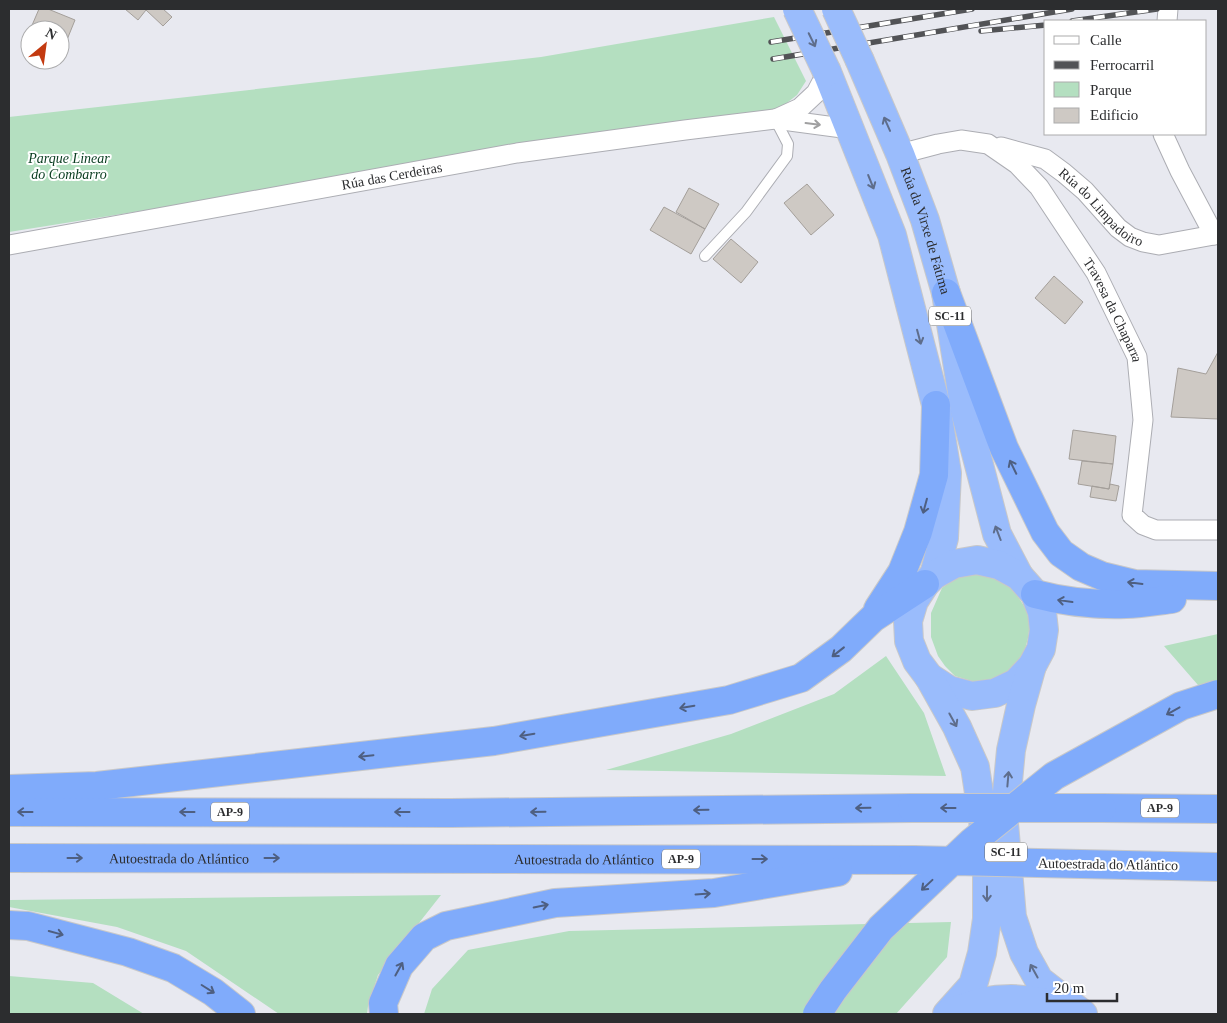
<svg xmlns="http://www.w3.org/2000/svg" width="1227" height="1023" font-family="'Times New Roman',serif">
<style>
.green{fill:#b4dfc0}
.building{fill:#cec9c4;stroke:#a49f9a}
.lines{fill:none;stroke-linecap:round;stroke-linejoin:round}
.service-casing{stroke:#acadb3;stroke-width:12}
.minor-casing{stroke:#acadb3;stroke-width:21}
.trunk-casing{stroke:#c8c8c9;stroke-width:30}
.motorway-casing{stroke:#c8c8c9;stroke-width:30}
.service{stroke:#fff;stroke-width:10}
.minor{stroke:#fff;stroke-width:19}
.trunk{stroke:#9abcfc;stroke-width:28}
.motorway{stroke:#80abfb;stroke-width:28}
.rail-casing{stroke:#525356;stroke-width:5.5}
.rail{stroke:#fff;stroke-width:4;stroke-dasharray:11;stroke-linecap:butt}
.trunk-bridge-casing{stroke:#c8c8c9;stroke-width:30;stroke-linecap:butt}
.motorway-bridge-casing{stroke:#c8c8c9;stroke-width:30;stroke-linecap:butt}
.trunk-bridge{stroke:#9abcfc;stroke-width:28}
.motorway-bridge{stroke:#80abfb;stroke-width:28}
.oneway{stroke:#5e6d8b}
.oneway2{stroke:#a0a0a1}
.oneway3{stroke:#4e5f81}
.labels{text-anchor:middle;stroke-width:4;stroke-linejoin:round;paint-order:stroke}
.shield{fill:#fff;stroke:#6b6c6d;stroke-width:1}
.shield-label{font-size:12px;font-weight:bold;fill:#2c2d2f}
.park-label{font-size:14px;font-style:italic;fill:#073b1e;stroke:#fff}
.street-label{font-size:14px;fill:#2c2d2f;stroke:#fff}
</style>
<rect width="100%" height="100%" fill="#e8e9f0"/>
<path class="green" d="M 774,17 L 806,81 L 797,95 L 779,109 L 9,232 L 9,117 L 541,57 Z
M 975,571 L 992,574 L 1007,583 L 1017,595 L 1026,609 L 1030,624 L 1028,638 L 1024,653 L 1017,665 L 996,681 L 975,682 L 955,676 L 945,666 L 938,656 L 931,637 L 931,613 L 942,588 L 953,580 Z
M 1218,634 L 1218,708 L 1164,646 Z
M 886,656 L 924,713 L 946,776 L 606,770 L 731,734 L 834,694 Z
M 441,895 L 378,975 L 368,1006 L 367,1014 L 279,1014 L 186,951 L 117,927 L 9,907 L 9,900 Z
M 951,922 L 947,957 L 896,1014 L 424,1014 L 432,989 L 468,950 L 569,931 Z
M 9,976 L 93,983 L 144,1014 L 9,1014 Z"/>
<path class="building" d="M 39,9 L 48,9 L 75,20 L 60,57 L 60,30 L 30,30 Z
M 125,9 L 163,9 L 172,17 L 163,26 L 146,10 L 138,20 Z
M 30,30 L 30,51 L 23,48 Z
M 807,184 L 834,215 L 811,235 L 784,203 Z
M 689,188 L 719,204 L 705,229 L 676,212 Z
M 664,207 L 705,229 L 691,254 L 650,230 Z
M 731,239 L 758,262 L 741,283 L 713,259 Z
M 1054,276 L 1083,302 L 1065,324 L 1035,298 Z
M 1218,352 L 1218,419 L 1171,417 L 1178,368 L 1206,374 Z
M 1073,430 L 1116,436 L 1113,464 L 1069,459 Z
M 1082,461 L 1113,464 L 1109,489 L 1078,484 Z
M 1110,484 L 1119,486 L 1116,501 L 1090,497 L 1092,486 L 1109,489 Z"/>
<g class="lines">
<defs>
<path id="service" d="M 705,256 L 746,212 L 787,156 L 788,144 L 775,119"/>
<g id="minor">
<path d="M 1167,21 L 1168,9"/>
<path d="M 776,119 L 800,108 L 816,93 L 827,72"/>
<path d="M 1163,134 L 1180,171 L 1214,235"/>
<path id="s1" d="M 1001,147 L 1045,159 L 1064,173 L 1085,191 L 1118,228 L 1130,237 L 1143,242 L 1159,245 L 1214,235 L 1218,233"/>
<path id="s2" d="M 900,154 L 938,144 L 961,140 L 988,144 L 1017,164 L 1039,187 L 1096,273 L 1137,357 L 1143,420 L 1132,515 L 1143,525 L 1156,530 L 1218,530"/>
<path id="s3" d="M 9,245 L 517,153 L 685,130 L 775,119 L 850,129"/>
</g>
<g id="trunk">
<path id="s4" d="M 860,61 L 900,154 L 925,220 L 946,293 L 965,411 L 997,534 L 1019,576"/>
<path d="M 827,72 L 892,235 L 936,405 L 947,473 L 944,538 L 934,575"/>
<path d="M 929,677 L 949,690 L 972,696 L 995,693 L 1016,683 L 1032,666"/>
<path d="M 947,1014 L 973,985 L 982,953 L 987,919 L 987,867 L 983,819 L 975,767 L 957,727 L 929,677 L 917,661 L 909,641 L 908,621 L 914,601 L 925,584 L 934,575 L 954,564 L 977,560 L 999,565 L 1019,576 L 1035,594 L 1042,612 L 1044,630 L 1041,649 L 1032,666 L 1021,705 L 1011,750 L 1004,823 L 1012,917 L 1024,953 L 1039,980 L 1083,1014"/>
<path d="M 948,1014 C 959,1010 970,1005 982,1002 C 1012,996 1043,1000 1071,1011"/>
</g>
<g id="motorway">
<path d="M 946,293 L 1004,448 L 1045,532 L 1061,553 L 1081,567 L 1102,576 L 1135,584 L 1218,586"/>
<path d="M 1035,594 C 1065,602 1095,605 1126,604 C 1141,604 1157,601 1172,599"/>
<path d="M 878,609 L 902,572 L 918,532 L 934,475 L 936,405"/>
<path d="M 9,789 L 97,786 L 494,741 L 729,700 L 801,678 L 841,649 L 873,618 L 925,584"/>
<path d="M 1102,808 L 1218,809"/>
<path d="M 9,812 L 451,813 L 912,808"/>
<path id="s5" d="M 9,858 L 913,860"/>
<path d="M 1125,865 L 1218,867"/>
<path d="M 9,925 L 28,926 L 128,952 L 173,968 L 213,992 L 241,1014"/>
<path d="M 384,1014 L 383,1003 L 399,966 L 424,937 L 446,926 L 555,903 L 714,893 L 838,872"/>
</g>
</defs>
<use href="#service" class="service-casing"/>
<use href="#minor" class="minor-casing"/>
<use href="#trunk" class="trunk-casing"/>
<use href="#motorway" class="motorway-casing"/>
<use href="#service" class="service"/>
<use href="#minor" class="minor"/>
<use href="#trunk" class="trunk"/>
<use href="#motorway" class="motorway"/>
<defs>
<path id="rail" d="M 1072,21 L 1157,9
M 981,31 L 1046,25
M 771,42 L 972,9
M 773,59 L 1072,9"/>
</defs>
<use href="#rail" class="rail-casing"/>
<use href="#rail" class="rail"/>
<defs>
<path id="trunk-bridge" d="M 797,9 L 827,72
M 836,9 L 860,61"/>
<path id="motorway-bridge" d="M 912,808 L 1102,808
M 913,860 L 1125,865
M 817,1014 L 833,990 L 881,928 L 972,842 L 1054,776 L 1181,706 L 1218,694"/>
</defs>
<use href="#trunk-bridge" class="trunk-bridge-casing"/>
<use href="#motorway-bridge" class="motorway-bridge-casing"/>
<use href="#trunk-bridge" class="trunk-bridge"/>
<use href="#motorway-bridge" class="motorway-bridge"/>
</g>
<defs><path id="oneway-shaft" d="M-6 0H5M1.5-3L5.5 0L1.5 3" fill="none" stroke-width="1.6" stroke-linecap="round" stroke-linejoin="round" transform="scale(1.25)"/></defs>
<g class="oneway">
<use href="#oneway-shaft" transform="translate(812 40) rotate(64)"/>
<use href="#oneway-shaft" transform="translate(887 124) rotate(-114)"/>
<use href="#oneway-shaft" transform="translate(871 182) rotate(68)"/>
<use href="#oneway-shaft" transform="translate(919 337) rotate(75)"/>
<use href="#oneway-shaft" transform="translate(998 533) rotate(-111)"/>
<use href="#oneway-shaft" transform="translate(953 720) rotate(61)"/>
<use href="#oneway-shaft" transform="translate(1008 779) rotate(-85)"/>
<use href="#oneway-shaft" transform="translate(987 894) rotate(90)"/>
<use href="#oneway-shaft" transform="translate(1034 971) rotate(-119)"/>
</g>
<use class="oneway2" href="#oneway-shaft" transform="translate(813 124) rotate(7)"/>
<g class="oneway3">
<use href="#oneway-shaft" transform="translate(1013 467) rotate(-116)"/>
<use href="#oneway-shaft" transform="translate(925 506) rotate(105)"/>
<use href="#oneway-shaft" transform="translate(1135 583) rotate(-173)"/>
<use href="#oneway-shaft" transform="translate(1065 601) rotate(-172)"/>
<use href="#oneway-shaft" transform="translate(838 652) rotate(142)"/>
<use href="#oneway-shaft" transform="translate(687 707) rotate(170)"/>
<use href="#oneway-shaft" transform="translate(1173 711) rotate(151)"/>
<use href="#oneway-shaft" transform="translate(527 735) rotate(170)"/>
<use href="#oneway-shaft" transform="translate(366 756) rotate(174)"/>
<use href="#oneway-shaft" transform="translate(863 808) rotate(179)"/>
<use href="#oneway-shaft" transform="translate(948 808) rotate(180)"/>
<use href="#oneway-shaft" transform="translate(701 810) rotate(179)"/>
<use href="#oneway-shaft" transform="translate(25 812) rotate(-180)"/>
<use href="#oneway-shaft" transform="translate(187 812) rotate(180)"/>
<use href="#oneway-shaft" transform="translate(402 812) rotate(-180)"/>
<use href="#oneway-shaft" transform="translate(538 812) rotate(179)"/>
<use href="#oneway-shaft" transform="translate(75 858)"/>
<use href="#oneway-shaft" transform="translate(272 858)"/>
<use href="#oneway-shaft" transform="translate(760 859)"/>
<use href="#oneway-shaft" transform="translate(927 885) rotate(137)"/>
<use href="#oneway-shaft" transform="translate(703 894) rotate(-4)"/>
<use href="#oneway-shaft" transform="translate(541 906) rotate(-12)"/>
<use href="#oneway-shaft" transform="translate(56 933) rotate(15)"/>
<use href="#oneway-shaft" transform="translate(399 969) rotate(-61)"/>
<use href="#oneway-shaft" transform="translate(208 989) rotate(32)"/>
</g>
<g class="labels">
<g class="shield">
<rect x="929" y="306.5" width="42" height="19" rx="4"/>
<rect x="1141" y="798.5" width="38" height="19" rx="4"/>
<rect x="211" y="802.5" width="38" height="19" rx="4"/>
<rect x="985" y="842.5" width="42" height="19" rx="4"/>
<rect x="662" y="849.5" width="38" height="19" rx="4"/>
</g>
<g class="shield-label">
<text x="950" y="320">SC-11</text>
<text x="1160" y="812">AP-9</text>
<text x="230" y="816">AP-9</text>
<text x="1006" y="856">SC-11</text>
<text x="681" y="863">AP-9</text>
</g>
<g class="park-label">
<text x="69" y="163">Parque Linear<tspan x="69" dy="16">do Combarro</tspan></text>
</g>
<g class="street-label">
<text dy="5" stroke="none"><textPath href="#s3" startOffset="389">Rúa das Cerdeiras</textPath></text>
<text dy="5" stroke="none"><textPath href="#s1" startOffset="120">Rúa do Limpadoiro</textPath></text>
<text dy="5" stroke="none"><textPath href="#s4" startOffset="182">Rúa da Virxe de Fátima</textPath></text>
<text dy="5" stroke="none"><textPath href="#s2" startOffset="301">Travesa da Chaparra</textPath></text>
<text dy="5" stroke="none"><textPath href="#s5" startOffset="170">Autoestrada do Atlántico</textPath></text>
<text dy="5" stroke="none"><textPath href="#s5" startOffset="575">Autoestrada do Atlántico</textPath></text>
<text transform="translate(1108 864) rotate(1)" y="5">Autoestrada do Atlántico</text>
</g>
</g>
<rect width="1227" height="1023" fill="none" stroke="#2c2d2f" stroke-width="20"/>
<rect x="1044" y="20" width="162" height="115" fill="#ffffff" stroke="#ababac"/>
<rect x="1054" y="36" width="25" height="8" fill="#ffffff" stroke="#ababac"/>
<text x="1090" y="45" font-size="15" fill="#2c2d2f">Calle</text>
<rect x="1054" y="61" width="25" height="8" fill="#525356" stroke="#ababac"/>
<text x="1090" y="70" font-size="15" fill="#2c2d2f">Ferrocarril</text>
<rect x="1054" y="82" width="25" height="15" fill="#b4dfc0" stroke="#ababac"/>
<text x="1090" y="95" font-size="15" fill="#2c2d2f">Parque</text>
<rect x="1054" y="108" width="25" height="15" fill="#cec9c4" stroke="#ababac"/>
<text x="1090" y="120" font-size="15" fill="#2c2d2f">Edificio</text>
<g transform="translate(45 45) rotate(29)"><circle r="24" fill="#ffffff" stroke="#ababac"/>
<path d="M0-4L9 19L0 12L-9 19Z" fill="#c33a10"/>
<text y="-8" font-size="14" font-weight="bold" text-anchor="middle" fill="#2c2d2f">N</text>
</g>
<path d="M1047 993v8h70v-8" fill="none" stroke="#2c2d2f" stroke-width="2.5"/>
<text x="1054" y="993" font-size="15" fill="#2c2d2f" stroke="#ffffff" stroke-width="4" paint-order="stroke">20 m</text>
</svg>
